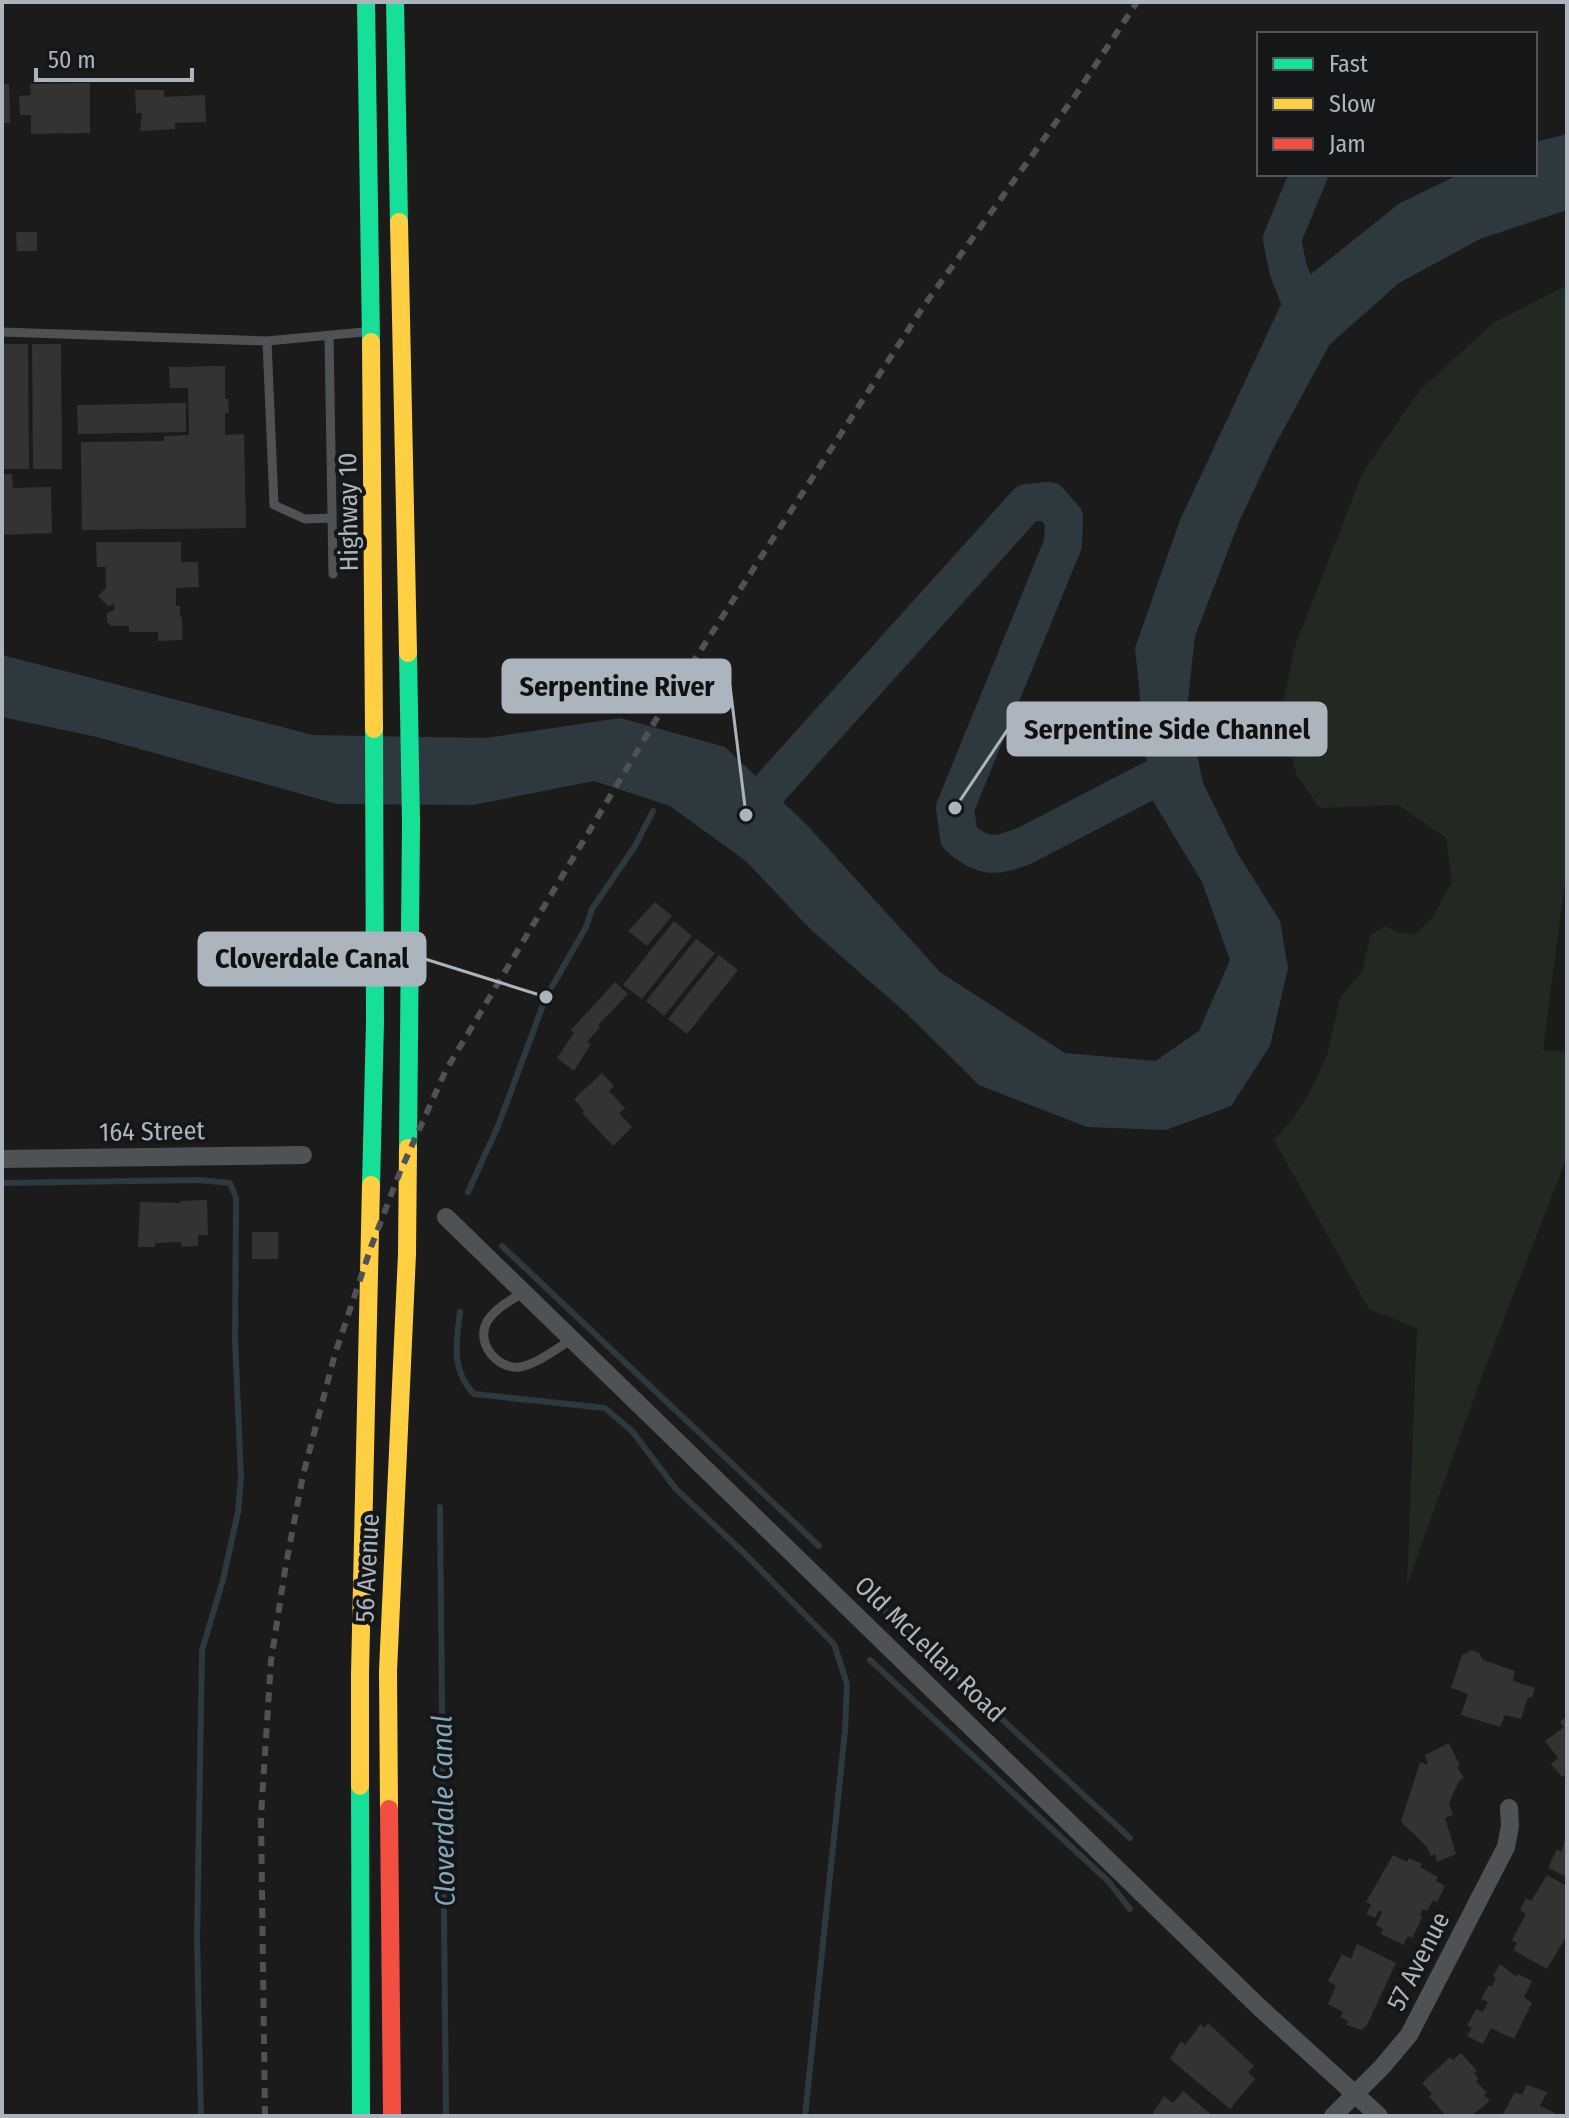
<svg xmlns="http://www.w3.org/2000/svg" width="1569" height="2118" font-family="'Fira Sans Condensed',sans-serif">
<style>
.green{fill:#212921}
.water{fill:#2d393f}
.lines{fill:none;stroke-linecap:round;stroke-linejoin:round}
.stream{stroke:#2d393f;stroke-width:6}
.river{stroke:#2d393f;stroke-width:38}
.building{fill:#333334}
.lane{stroke:#4f5255;stroke-width:9}
.street{stroke:#4f5255;stroke-width:18}
.fast{stroke:#16e098;stroke-width:18}
.slow{stroke:#ffcf43;stroke-width:18}
.jam{stroke:#f24e42;stroke-width:18}
.rail{stroke:#4f5154;stroke-width:6;stroke-dasharray:10 8;stroke-linecap:butt}
.labels{text-anchor:middle;stroke-width:8;stroke-linejoin:round;paint-order:stroke}
.street-label{font-size:26px;fill:#acb4bd;stroke:#151618}
.water-label{font-size:28px;font-style:italic;fill:#82a7b9;stroke:#151618}
.leader{fill:none;stroke:#acb4bd;stroke-width:3}
.callout-dot{fill:#acb4bd;stroke:#151618;stroke-width:3}
.callout{fill:#acb4bd;stroke:#acb4bd;stroke-width:3}
.callout-label{font-size:28px;text-anchor:middle;font-weight:bold;fill:#111}
</style>
<rect width="100%" height="100%" fill="#1b1b1c"/>
<path class="green" d="M 1567,285 L 1567,882 L 1564,889 L 1543,1050 L 1567,1052 L 1567,1157 L 1483,1373 L 1407,1585 L 1417,1328 L 1369,1309 L 1274,1140 L 1295,1116 L 1313,1086 L 1327,1055 L 1340,998 L 1363,970 L 1370,936 L 1385,926 L 1400,933 L 1415,934 L 1432,918 L 1452,882 L 1446,838 L 1398,805 L 1320,808 L 1297,776 L 1280,719 L 1295,646 L 1363,472 L 1420,390 L 1493,323 Z"/>
<path class="water" d="M 1567,134 L 1567,210 L 1480,239 L 1399,283 L 1330,344 L 1274,447 L 1239,522 L 1195,636 L 1187,708 L 1203,783 L 1238,854 L 1280,921 L 1288,968 L 1270,1046 L 1231,1106 L 1166,1130 L 1087,1127 L 979,1085 L 906,1013 L 810,929 L 747,862 L 670,806 L 594,781 L 473,805 L 337,804 L 97,737 L 2,717 L 2,655 L 313,735 L 486,738 L 620,718 L 725,747 L 806,824 L 940,972 L 1065,1053 L 1155,1061 L 1199,1031 L 1230,960 L 1202,882 L 1150,796 L 1135,648 L 1180,520 L 1286,294 L 1400,203 L 1460,174 L 1535,174 L 1535,142 Z"/>
<g class="lines">
<path class="stream" d="M 2,1183 L 199,1180 L 230,1183 L 236,1198 L 235,1339 L 241,1477 L 238,1512 L 223,1580 L 202,1650 L 197,1938 L 201,2116
M 468,1192 L 498,1126 L 546,997 L 586,927 L 592,909 L 635,846 L 653,811
M 502,1246 L 819,1546
M 460,1312 C 456,1343 451,1370 474,1394 L 605,1408 L 632,1431 L 676,1489 L 742,1551 L 834,1644 L 847,1684 L 845,1731 L 805,2116
M 440,1507 L 446,2116
M 883,1609 L 1130,1838
M 870,1660 L 1109,1882 L 1130,1909"/>
<path class="river" d="M 1309,174 L 1282,239 L 1288,269 L 1311,328
M 746,815 L 1027,503 L 1049,501 L 1064,518 L 1063,544 L 955,808 L 959,837 C 984,859 996,857 1026,845 L 1180,765"/>
</g>
<path class="building" d="M 90,83 L 90,133 L 31,134 L 31,115 L 20,115 L 19,96 L 31,95 L 30,84 Z
M 2,84 L 9,84 L 10,123 L 2,123 Z
M 135,90 L 164,90 L 164,97 L 205,95 L 206,122 L 175,123 L 175,129 L 140,131 L 142,113 L 136,113 Z
M 16,232 L 37,232 L 37,251 L 17,251 Z
M 2,344 L 28,344 L 29,469 L 2,469 Z
M 32,344 L 61,344 L 62,469 L 33,469 Z
M 225,366 L 225,399 L 228,399 L 229,413 L 225,413 L 225,435 L 244,434 L 246,528 L 82,530 L 81,442 L 164,441 L 164,436 L 189,435 L 188,388 L 170,388 L 169,367 Z
M 186,403 L 186,432 L 78,434 L 77,405 Z
M 2,474 L 12,474 L 13,488 L 51,487 L 52,533 L 2,535 Z
M 96,542 L 181,542 L 181,562 L 198,562 L 199,587 L 176,588 L 176,606 L 180,606 L 180,617 L 182,617 L 182,640 L 158,641 L 158,632 L 129,632 L 129,626 L 111,626 L 107,622 L 107,613 L 114,610 L 114,603 L 109,607 L 98,596 L 106,588 L 106,567 L 97,567 Z
M 655,902 L 672,916 L 647,946 L 628,931 Z
M 674,921 L 692,936 L 642,999 L 623,985 Z
M 696,939 L 715,953 L 664,1016 L 646,1001 Z
M 719,955 L 738,970 L 687,1034 L 668,1019 Z
M 615,982 L 628,994 L 598,1025 L 600,1027 L 587,1042 L 591,1044 L 574,1071 L 557,1058 L 574,1033 L 571,1030 Z
M 602,1073 L 614,1086 L 609,1091 L 625,1108 L 619,1113 L 632,1127 L 613,1146 L 582,1113 L 584,1111 L 574,1099 Z
M 207,1200 L 208,1235 L 198,1235 L 198,1246 L 182,1247 L 181,1242 L 155,1243 L 155,1247 L 138,1247 L 140,1202 L 180,1203 L 180,1201 Z
M 252,1232 L 278,1232 L 278,1259 L 252,1259 Z
M 1472,1650 L 1479,1653 L 1483,1660 L 1515,1671 L 1513,1681 L 1535,1688 L 1532,1698 L 1528,1697 L 1521,1719 L 1505,1715 L 1500,1727 L 1461,1715 L 1468,1694 L 1451,1688 L 1462,1655 Z
M 1567,1716 L 1567,1778 L 1565,1775 L 1562,1777 L 1551,1764 L 1558,1758 L 1545,1741 L 1564,1727 L 1560,1722 Z
M 1449,1743 L 1460,1766 L 1457,1767 L 1464,1778 L 1459,1781 L 1449,1803 L 1453,1815 L 1445,1818 L 1456,1854 L 1437,1862 L 1435,1854 L 1431,1856 L 1427,1847 L 1401,1822 L 1420,1762 L 1428,1765 L 1425,1755 Z
M 1567,1833 L 1567,1877 L 1548,1868 L 1557,1849 L 1561,1852 Z
M 1393,1855 L 1407,1862 L 1409,1858 L 1422,1864 L 1420,1867 L 1438,1877 L 1436,1881 L 1445,1886 L 1437,1902 L 1433,1900 L 1427,1911 L 1423,1909 L 1420,1915 L 1423,1916 L 1412,1938 L 1408,1936 L 1404,1945 L 1381,1934 L 1383,1929 L 1376,1925 L 1382,1912 L 1379,1910 L 1375,1918 L 1366,1914 L 1371,1905 L 1366,1902 Z
M 1547,1875 L 1567,1886 L 1567,1935 L 1547,1969 L 1513,1950 L 1517,1943 L 1512,1940 L 1526,1914 L 1520,1910 L 1526,1898 L 1531,1901 Z
M 1357,1944 L 1396,1963 L 1366,2027 L 1361,2030 L 1347,2025 L 1348,2021 L 1340,2017 L 1343,2012 L 1328,2004 L 1336,1986 L 1328,1981 L 1342,1954 L 1351,1959 Z
M 1500,1964 L 1517,1977 L 1518,1974 L 1532,1981 L 1524,1997 L 1532,2003 L 1514,2039 L 1491,2028 L 1483,2044 L 1467,2036 L 1472,2028 L 1467,2026 L 1476,2009 L 1483,2012 L 1488,2002 L 1481,1999 L 1489,1985 L 1492,1987 L 1496,1978 L 1493,1976 Z
M 1208,2023 L 1254,2066 L 1248,2072 L 1255,2079 L 1230,2109 L 1170,2059 L 1181,2041 L 1185,2045 L 1201,2024 L 1204,2028 Z
M 1461,2053 L 1477,2071 L 1474,2073 L 1479,2078 L 1476,2081 L 1487,2093 L 1484,2095 L 1490,2101 L 1471,2116 L 1446,2116 L 1429,2096 L 1432,2094 L 1422,2083 L 1450,2057 L 1453,2060 Z
M 1527,2085 L 1547,2092 L 1540,2106 L 1555,2113 L 1554,2116 L 1502,2116 L 1515,2092 L 1522,2095 Z
M 1183,2091 L 1213,2116 L 1151,2116 L 1164,2096 L 1173,2103 Z"/>
<g class="lines">
<path class="lane" d="M 2,332 L 267,341 L 364,332
M 329,335 L 333,574
M 267,341 L 274,505 L 305,519 L 332,518
M 522,1293 C 510,1301 496,1308 488,1320 C 474,1342 497,1370 520,1367 C 537,1364 556,1349 571,1340"/>
<path class="street" d="M 2,1159 L 303,1155
M 446,1217 L 1258,2006 L 1379,2116
M 1333,2116 L 1382,2067 L 1409,2035 L 1506,1847 L 1510,1826 L 1509,1808"/>
<path class="fast" d="M 366,2 L 371,342
M 395,2 L 399,222
M 408,653 L 411,822 L 408,1148
M 371,1185 L 375,1022 L 374,729
M 360,1786 L 361,2116"/>
<path class="slow" d="M 399,222 L 408,653
M 371,342 L 374,729
M 360,1786 L 360,1674 L 371,1185
M 389,1809 L 388,1671 L 407,1254 L 408,1148"/>
<path class="jam" d="M 389,1809 L 392,2116"/>
<path class="rail" d="M 265,2116 L 261,1816 L 271,1661 L 285,1570 L 303,1475 L 335,1354 L 371,1247 L 400,1172 L 446,1070 L 660,713 L 923,307 L 1077,93 L 1137,2"/>
</g>
<g class="labels">
<g class="street-label">
<text transform="translate(348 512) rotate(-91)" y="9">Highway 10</text>
<text transform="translate(152 1131) rotate(-1)" y="9">164 Street</text>
<text transform="translate(367 1568) rotate(-87)" y="9">56 Avenue</text>
<text transform="translate(930 1649) rotate(44)" y="9">Old McLellan Road</text>
<text transform="translate(1418 1961) rotate(-63)" y="9">57 Avenue</text>
</g>
<g class="water-label">
<text transform="translate(443 1811) rotate(-91)" y="10">Cloverdale Canal</text>
</g>
</g>
<path class="leader" d="M746 815L730 686M955 808L1008 729M546 997L425 959"/>
<g class="callout-dot">
<circle cx="746" cy="815" r="8"/>
<circle cx="955" cy="808" r="8"/>
<circle cx="546" cy="997" r="8"/>
</g>
<g class="callout">
<rect x="503" y="660" width="227" height="52" rx="8"/>
<rect x="1008" y="703" width="318" height="52" rx="8"/>
<rect x="199" y="933" width="226" height="52" rx="8"/>
</g>
<g class="callout-label">
<text x="617" y="696">Serpentine River</text>
<text x="1167" y="739">Serpentine Side Channel</text>
<text x="312" y="968">Cloverdale Canal</text>
</g>
<rect width="1569" height="2118" fill="none" stroke="#acb4bd" stroke-width="8"/>
<rect x="1257" y="32" width="280" height="144" fill="#151618" stroke="#51555a" stroke-width="2"/>
<rect x="1273" y="58" width="40" height="12" fill="#16e098" stroke="#51555a" stroke-width="2"/>
<text x="1329" y="72" font-size="24" fill="#acb4bd">Fast</text>
<rect x="1273" y="98" width="40" height="12" fill="#ffcf43" stroke="#51555a" stroke-width="2"/>
<text x="1329" y="112" font-size="24" fill="#acb4bd">Slow</text>
<rect x="1273" y="138" width="40" height="12" fill="#f24e42" stroke="#51555a" stroke-width="2"/>
<text x="1329" y="152" font-size="24" fill="#acb4bd">Jam</text>
<path d="M36 68v12h156v-12" fill="none" stroke="#acb4bd" stroke-width="4"/>
<text x="48" y="68" font-size="24" fill="#acb4bd" stroke="#151618" stroke-width="6" paint-order="stroke">50 m</text>
</svg>
